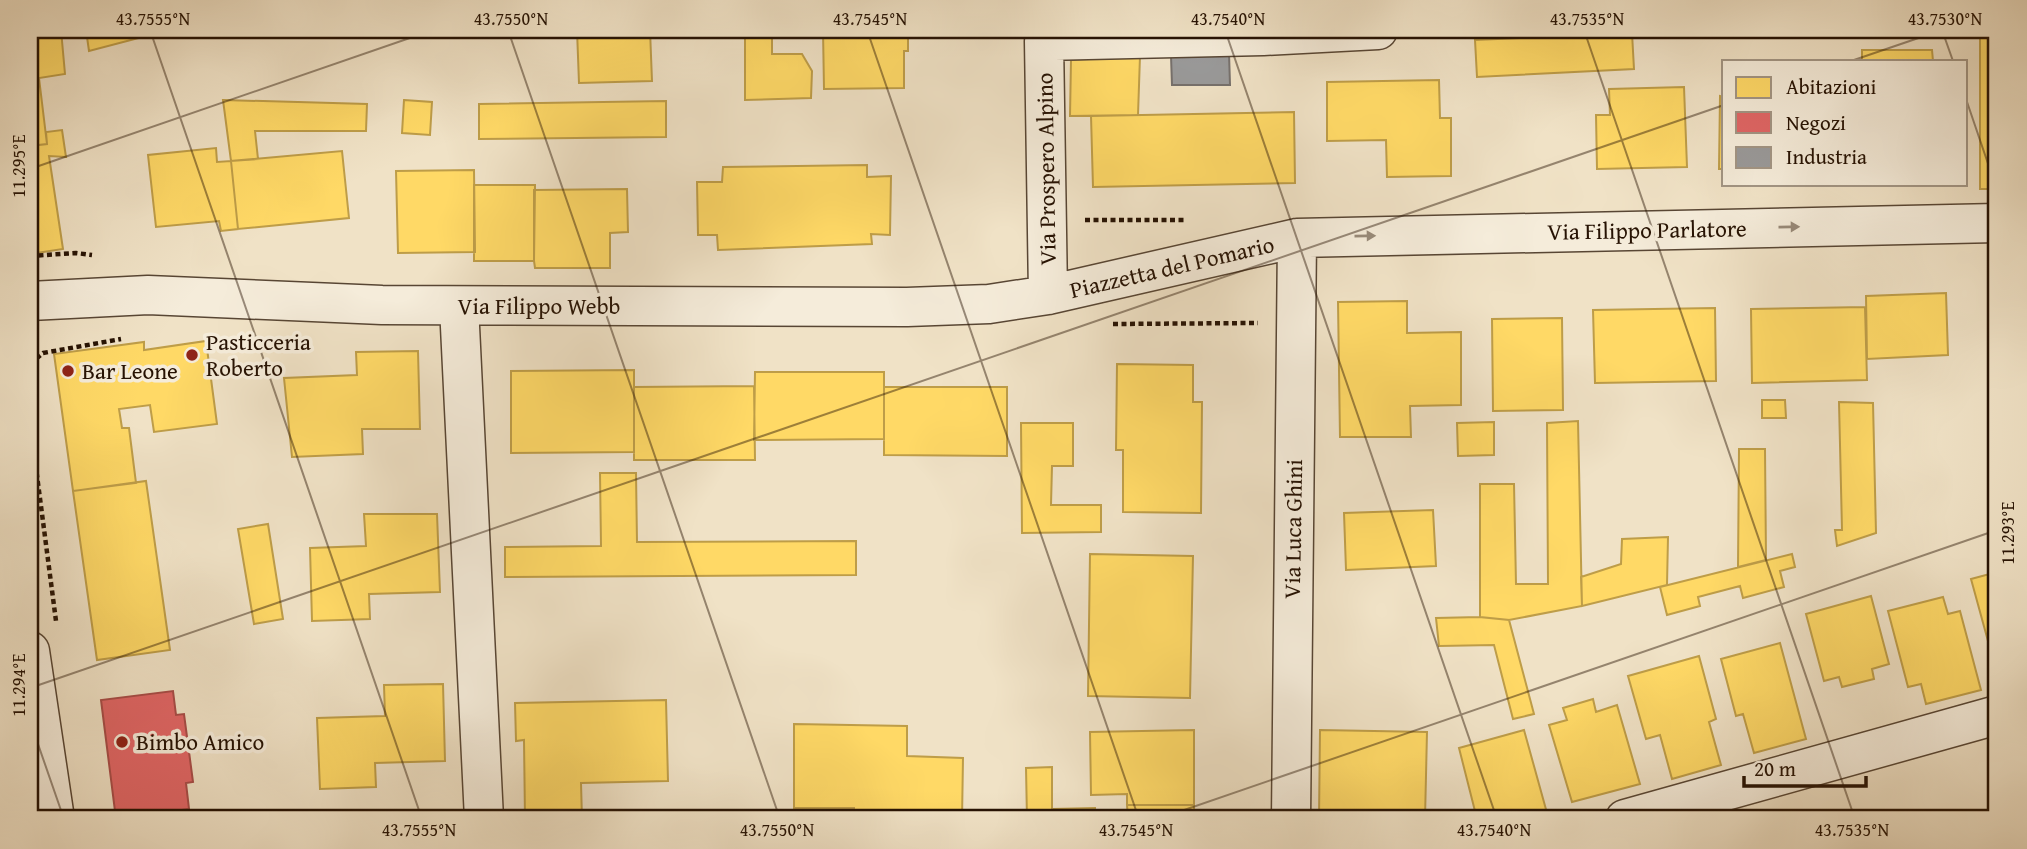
<svg xmlns="http://www.w3.org/2000/svg" width="2027" height="849" font-family="'Gentium Book Plus',serif">
<style>
.homes{fill:#ffd966;stroke:#be9d48;stroke-width:2}
.shops{fill:#e06666;stroke:#a84d48;stroke-width:2}
.industry{fill:#999;stroke:#76706c;stroke-width:2}
.lines{fill:none;stroke-linecap:round;stroke-linejoin:round}
.minor-casing{stroke:#584634;stroke-width:41}
.path{stroke:#261203;stroke-width:4.5;stroke-dasharray:5 3.5;stroke-linecap:butt}
.minor{stroke:#f5ecda;stroke-width:38}
.oneway{fill:#988a79}
.ticks{fill:none;stroke:#261203;stroke-width:2;stroke-opacity:0.45}
.poi-dot{fill:#8f2418;stroke:#f5ecda;stroke-width:2.5}
.labels{text-anchor:middle;stroke-width:7;stroke-linejoin:round;paint-order:stroke}
.street-label{font-size:23px;fill:#261203;stroke:#f5ecda}
.poi-label{font-size:23px;fill:#261203;stroke:#f5ecda;text-anchor:start}
.neatline{fill:none;stroke:#261203;stroke-width:2.5}
.ticks-label{font-size:18px;text-anchor:middle;fill:#261203}
</style>
<rect width="100%" height="100%" fill="#f0e2c6"/>
<filter id="stains"><feTurbulence type="fractalNoise" baseFrequency=".00286" numOctaves="4"/><feColorMatrix values="0 0 0 0 .2 0 0 0 0 .09 0 0 0 0 .02 0 0 0 .5 -.17"/></filter>
<radialGradient id="worn" r=".72"><stop offset=".6" stop-color="#630" stop-opacity="0"/><stop offset="1" stop-color="#630" stop-opacity=".3"/></radialGradient>
<path class="homes" d="M 30,30 L 61,30 L 65,74 L 39,78 L 47,144 L 30,146 Z
M 86,30 L 169,30 L 89,51 Z
M 391,30 L 457,30 L 458,32 L 392,34 Z
M 518,30 L 650,30 L 652,81 L 579,83 L 577,30 L 519,32 Z
M 745,30 L 772,30 L 772,54 L 802,54 L 812,71 L 811,98 L 745,100 Z
M 823,30 L 908,30 L 908,51 L 904,51 L 904,88 L 824,89 Z
M 1980,32 L 1997,32 L 1997,189 L 1980,189 Z
M 1632,33 L 1634,69 L 1477,77 L 1475,40 Z
M 1862,50 L 1932,50 L 1933,61 L 1862,61 Z
M 1140,56 L 1138,115 L 1070,116 L 1071,60 Z
M 1439,80 L 1440,118 L 1451,118 L 1451,176 L 1387,177 L 1386,140 L 1327,141 L 1327,82 Z
M 1684,87 L 1687,167 L 1597,169 L 1596,115 L 1610,115 L 1609,89 Z
M 1720,96 L 1724,97 L 1724,169 L 1719,169 Z
M 223,100 L 367,104 L 366,131 L 255,131 L 258,159 L 231,161 Z
M 404,100 L 432,102 L 430,135 L 402,133 Z
M 666,101 L 666,137 L 479,139 L 479,104 Z
M 1294,112 L 1295,183 L 1093,187 L 1091,116 Z
M 62,130 L 66,157 L 49,156 L 63,249 L 30,254 L 30,146 L 47,144 L 46,132 Z
M 216,148 L 217,162 L 231,161 L 238,229 L 221,231 L 219,221 L 156,227 L 148,155 Z
M 342,151 L 349,218 L 238,229 L 231,161 Z
M 867,165 L 867,177 L 891,176 L 890,235 L 871,234 L 872,244 L 718,250 L 717,235 L 698,235 L 697,182 L 722,182 L 723,167 Z
M 474,170 L 475,252 L 398,253 L 396,171 Z
M 474,185 L 535,185 L 534,261 L 474,261 Z
M 627,189 L 628,232 L 610,233 L 610,268 L 535,268 L 534,261 L 534,190 Z
M 1946,293 L 1948,355 L 1867,359 L 1866,296 Z
M 1407,301 L 1407,333 L 1461,332 L 1461,405 L 1410,406 L 1411,437 L 1340,437 L 1338,302 Z
M 1865,307 L 1867,380 L 1752,383 L 1751,309 Z
M 1715,308 L 1716,381 L 1595,383 L 1593,310 Z
M 1562,318 L 1563,410 L 1493,411 L 1492,319 Z
M 206,341 L 217,424 L 154,432 L 150,405 L 119,409 L 122,428 L 129,428 L 136,483 L 73,491 L 54,354 L 144,342 L 144,350 Z
M 418,351 L 420,429 L 362,429 L 363,454 L 292,457 L 284,378 L 357,375 L 356,352 Z
M 1117,364 L 1193,365 L 1193,402 L 1202,402 L 1201,513 L 1123,512 L 1123,450 L 1116,450 Z
M 634,370 L 634,452 L 511,453 L 511,371 Z
M 755,372 L 884,372 L 884,439 L 754,440 Z
M 754,386 L 755,460 L 634,460 L 634,387 Z
M 884,387 L 1007,387 L 1007,456 L 884,455 Z
M 1762,400 L 1785,400 L 1786,418 L 1762,418 Z
M 1839,402 L 1873,403 L 1876,533 L 1837,546 L 1835,530 L 1842,530 Z
M 1578,421 L 1582,606 L 1509,620 L 1480,617 L 1480,484 L 1514,484 L 1516,584 L 1548,584 L 1547,423 Z
M 1494,422 L 1494,455 L 1458,456 L 1457,423 Z
M 1021,423 L 1073,423 L 1073,466 L 1052,466 L 1051,505 L 1101,505 L 1101,532 L 1022,533 Z
M 1739,449 L 1765,449 L 1766,560 L 1738,567 Z
M 600,473 L 636,473 L 637,542 L 856,541 L 856,575 L 505,577 L 505,547 L 601,546 Z
M 146,481 L 170,650 L 97,660 L 73,491 Z
M 1433,510 L 1436,566 L 1346,570 L 1344,513 Z
M 364,514 L 437,514 L 440,592 L 369,594 L 370,619 L 312,621 L 310,548 L 366,546 Z
M 268,524 L 283,619 L 254,624 L 238,529 Z
M 1668,537 L 1667,585 L 1582,606 L 1581,577 L 1621,564 L 1622,539 Z
M 1090,554 L 1193,556 L 1190,698 L 1088,696 Z
M 1792,554 L 1795,567 L 1780,571 L 1784,587 L 1743,598 L 1740,586 L 1698,597 L 1700,606 L 1667,615 L 1660,587 Z
M 1997,572 L 1997,650 L 1991,652 L 1971,579 Z
M 1871,596 L 1889,664 L 1872,669 L 1874,679 L 1842,687 L 1839,677 L 1824,681 L 1806,614 Z
M 1943,597 L 1948,614 L 1960,611 L 1981,690 L 1926,704 L 1921,684 L 1908,687 L 1888,611 Z
M 1480,617 L 1509,620 L 1534,714 L 1513,719 L 1494,645 L 1439,646 L 1436,618 Z
M 1780,643 L 1806,739 L 1754,753 L 1743,714 L 1736,716 L 1721,659 Z
M 1699,656 L 1716,719 L 1709,722 L 1721,765 L 1672,779 L 1660,735 L 1646,739 L 1628,676 Z
M 443,684 L 445,761 L 375,763 L 376,787 L 320,789 L 317,718 L 385,716 L 384,685 Z
M 1593,699 L 1596,712 L 1617,705 L 1640,784 L 1572,802 L 1549,725 L 1567,720 L 1563,708 Z
M 666,700 L 668,781 L 581,783 L 582,819 L 525,819 L 524,740 L 516,741 L 515,703 Z
M 794,724 L 907,726 L 907,756 L 963,758 L 962,819 L 854,819 L 854,808 L 794,808 Z
M 1194,730 L 1194,805 L 1127,805 L 1127,794 L 1091,795 L 1090,732 Z
M 1320,730 L 1427,732 L 1425,819 L 1319,819 Z
M 1524,730 L 1547,813 L 1524,819 L 1477,819 L 1459,748 Z
M 1052,767 L 1052,809 L 1095,808 L 1095,819 L 1027,819 L 1026,768 Z
M 1127,805 L 1194,805 L 1194,819 L 1128,819 Z"/>
<path class="shops" d="M 173,691 L 176,715 L 184,714 L 193,782 L 186,783 L 189,809 L 116,819 L 101,700 Z"/>
<path class="industry" d="M 1229,53 L 1230,85 L 1172,85 L 1171,56 Z"/>
<g class="lines">
<defs>
<path id="minor" d="M 1048,295 L 1044,41 L 1263,36 L 1378,30
M 30,301 L 148,295 L 382,305 L 907,307 L 989,304 L 1048,295 L 1297,238 L 1997,223
M 459,306 L 484,819
M 30,651 L 55,819
M 1291,819 L 1297,238
M 1625,819 L 1997,715"/>
</defs>
<use href="#minor" class="minor-casing"/>
<path class="path" d="M 1085,220 L 1184,220
M 30,256 L 76,253 L 92,255
M 1113,324 L 1258,323
M 30,364 L 43,353 L 121,339
M 30,422 L 56,621
M 1568,819 L 1588,814"/>
<use href="#minor" class="minor"/>
</g>
<defs><path id="oneway-solid" d="M-6-.8H1V-3.2L6.5 0L1 3.2V.8H-6Z" transform="scale(1.75)"/></defs>
<g class="oneway">
<use href="#oneway-solid" transform="translate(1789 227) rotate(-1)"/>
<use href="#oneway-solid" transform="translate(1365 236) rotate(-1)"/>
</g>
<path class="ticks" d="M 150,30 L 422,819M 508,30 L 780,819M 867,30 L 1139,819M 1225,30 L 1497,819M 1584,30 L 1855,819M 1942,30 L 1953,61M 1851,61 L 1942,30M 1966,99 L 1997,190M 30,169 L 433,30M 30,688 L 1724,105M 30,721 L 64,819M 1158,819 L 1997,530"/>
<g class="poi-dot">
<circle cx="192" cy="355" r="7"/>
<circle cx="68" cy="371" r="7"/>
<circle cx="122" cy="742" r="7"/>
</g>
<g class="labels">
<g class="street-label">
<text transform="translate(1046 169) rotate(-91)" y="8">Via Prospero Alpino</text>
<text transform="translate(1647 230) rotate(-1)" y="8">Via Filippo Parlatore</text>
<text transform="translate(1172 267) rotate(-13)" y="8">Piazzetta del Pomario</text>
<text x="539" y="314">Via Filippo Webb</text>
<text transform="translate(1293 529) rotate(-89)" y="8">Via Luca Ghini</text>
</g>
<g class="poi-label">
<text x="206" y="350">Pasticceria<tspan x="206" dy="26">Roberto</tspan></text>
<text x="82" y="379">Bar Leone</text>
<text x="136" y="750">Bimbo Amico</text>
</g>
</g>
<rect width="2027" height="849" fill="none" stroke="#f0e2c6" stroke-width="77"/>
<rect x="1722" y="60" width="245" height="126" fill="#f5ecda" stroke="#a29584" stroke-width="2"/>
<rect x="1736" y="77" width="35" height="21" fill="#ffd966" stroke="#a29584" stroke-width="2"/>
<text x="1786" y="94" font-size="21" fill="#261203">Abitazioni</text>
<rect x="1736" y="112" width="35" height="21" fill="#e06666" stroke="#a29584" stroke-width="2"/>
<text x="1786" y="130" font-size="21" fill="#261203">Negozi</text>
<rect x="1736" y="147" width="35" height="21" fill="#999999" stroke="#a29584" stroke-width="2"/>
<text x="1786" y="164" font-size="21" fill="#261203">Industria</text>
<path d="M1744 776v10h122v-10" fill="none" stroke="#261203" stroke-width="3.5"/>
<text x="1754" y="776" font-size="21" fill="#261203" stroke="#f5ecda" stroke-width="5" paint-order="stroke">20 m</text>
<rect x="38" y="38" width="1950" height="772" class="neatline"/>
<g class="ticks-label">
<text x="153" y="25">43.7555°N</text>
<text x="511" y="25">43.7550°N</text>
<text x="870" y="25">43.7545°N</text>
<text x="1228" y="25">43.7540°N</text>
<text x="1587" y="25">43.7535°N</text>
<text x="1945" y="25">43.7530°N</text>
<text transform="translate(19 166) rotate(-90)" y="6">11.295°E</text>
<text transform="translate(2008 533) rotate(-90)" y="6">11.293°E</text>
<text transform="translate(19 685) rotate(-90)" y="6">11.294°E</text>
<text x="419" y="836">43.7555°N</text>
<text x="777" y="836">43.7550°N</text>
<text x="1136" y="836">43.7545°N</text>
<text x="1494" y="836">43.7540°N</text>
<text x="1852" y="836">43.7535°N</text>
</g>
<rect width="100%" height="100%" filter="url(#stains)"/>
<rect width="100%" height="100%" fill="url(#worn)"/>
</svg>
